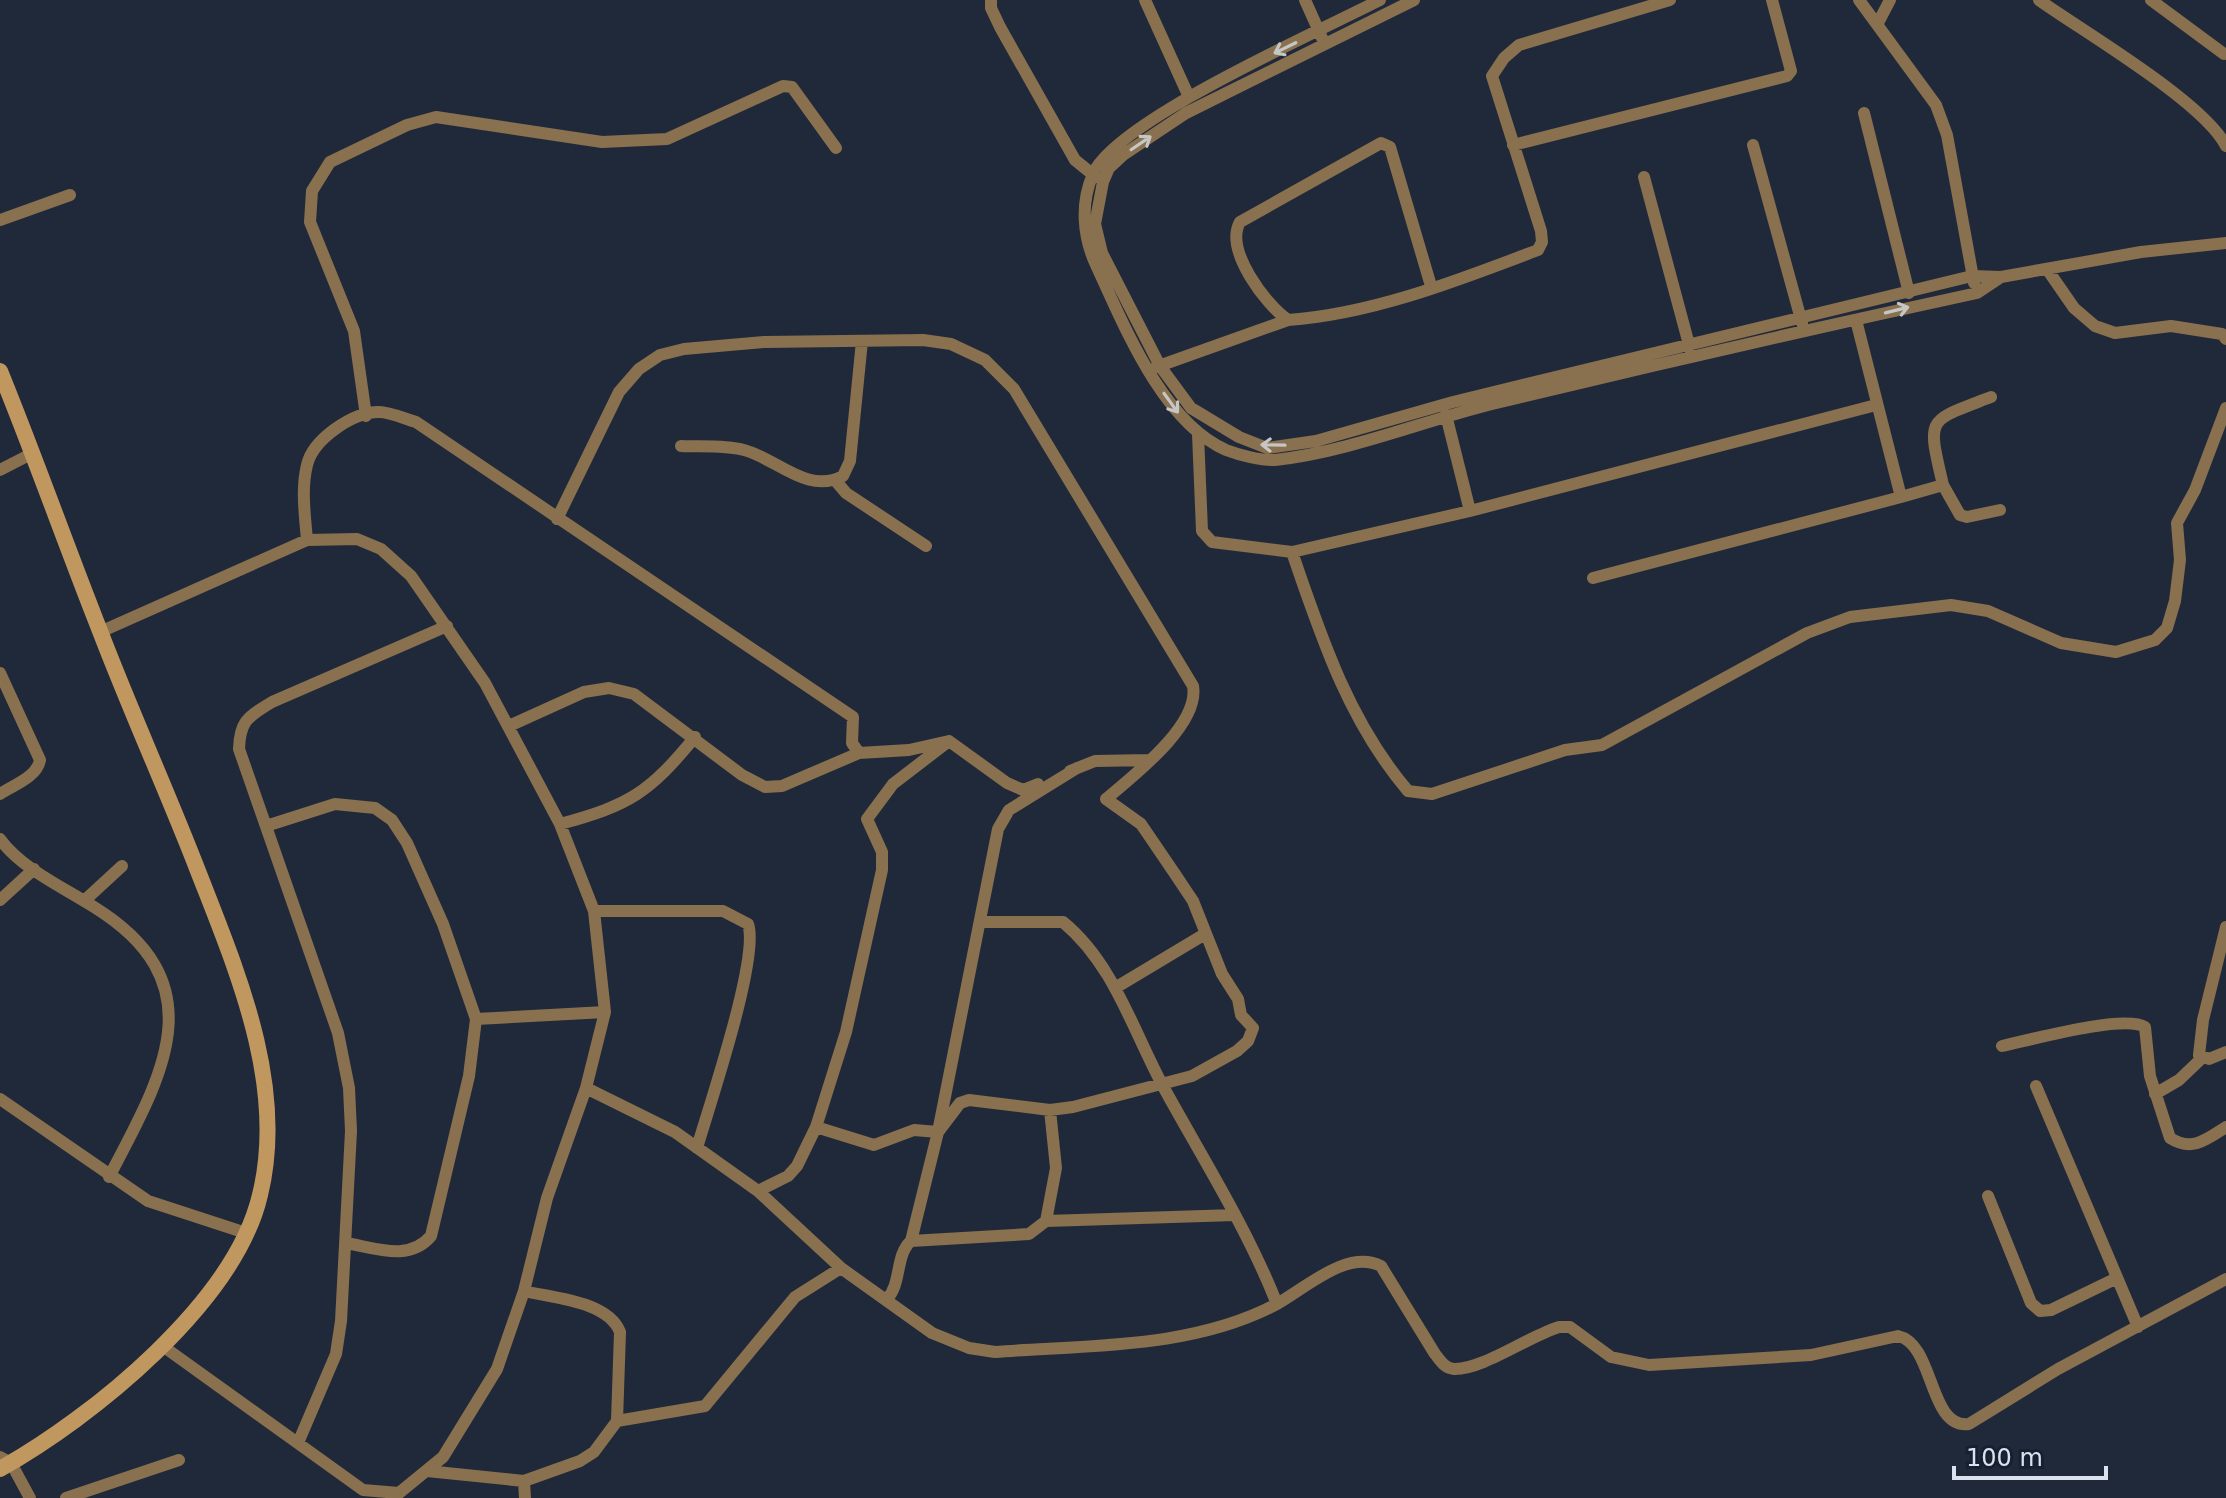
<svg xmlns="http://www.w3.org/2000/svg" width="2226" height="1498" font-family="'DejaVu Sans',sans-serif">
<style>
.lines{fill:none;stroke-linecap:round;stroke-linejoin:round}
.minor{stroke:#89704e;stroke-width:12}
.secondary{stroke:#c0985f;stroke-width:16}
.oneway{stroke:#c6c6c5}
</style>
<rect width="100%" height="100%" fill="#20293a"/>
<g class="lines">
<path class="minor" d="M 991,0 L 991,8 L 1000,27 L 1075,160 L 1096,177
M 1145,0 L 1189,97
M 1305,0 L 1322,38
M 1380,0 C 1322,30 1115,121 1093,174 C 1080,204 1083,237 1096,265 C 1124,325 1162,422 1226,450 C 1239,455 1262,461 1275,460 C 1348,452 1420,422 1492,404 C 1653,365 1815,328 1977,293 L 2001,277
M 1414,0 L 1186,113 L 1123,155 L 1109,168 L 1103,182 L 1095,224 L 1102,253 L 1160,366 L 1191,408 L 1239,437 L 1267,448 L 1316,441 L 1453,402 L 1972,276 L 2001,277 L 2141,252 L 2226,243
M 1859,0 L 1936,105 L 1947,135 L 1974,283
M 2039,0 C 2084,32 2204,102 2226,146
M 2151,0 L 2224,54
M 1878,23 L 1890,0
M 1864,113 L 1909,293
M 1513,145 L 1787,76 L 1791,71 L 1772,0
M 1753,145 L 1802,323
M 1644,177 L 1691,352
M 0,220 L 70,195
M 2047,269 L 2074,308 L 2095,326 L 2115,333 L 2171,326 L 2222,334 L 2226,339
M 1431,286 L 1390,147 L 1381,143 L 1240,222 C 1224,250 1266,305 1288,320 C 1373,314 1459,280 1538,250 L 1542,242 L 1541,231 L 1492,76 L 1504,58 L 1519,45 L 1670,0
M 1156,367 L 1288,320
M 366,416 L 354,331 L 310,222 L 312,191 L 330,162 L 407,125 L 436,117 L 602,142 L 667,139 L 783,86 L 792,87 L 836,148
M 1198,434 L 1202,531 L 1212,542 L 1292,552 L 1470,511 L 1446,415
M 681,446 C 701,447 724,445 744,450 C 776,458 807,495 843,476 L 850,461 L 862,341
M 0,470 L 33,453
M 835,480 L 846,493 L 926,546
M 1943,485 L 1960,515 L 1967,517 L 2000,510
M 1901,497 L 1943,485 C 1927,416 1926,422 1991,397
M 1470,511 L 1876,405
M 557,519 L 619,392 L 639,369 L 660,355 L 684,349 L 764,342 L 923,340 L 951,344 L 985,360 L 1014,389 L 1193,686 C 1200,725 1133,776 1106,799
M 307,540 C 305,516 301,489 307,465 C 313,439 353,412 379,412 C 390,412 405,419 416,422 L 853,717 L 852,743 L 859,753 L 782,786 L 765,787 L 742,775 L 634,694 L 609,688 L 584,692 L 509,726
M 1292,552 C 1321,637 1349,722 1408,791 L 1432,794 L 1565,750 L 1602,745 L 1807,633 L 1850,617 L 1951,605 L 1988,611 L 2061,643 L 2116,652 L 2155,640 L 2167,628 L 2175,601 L 2180,560 L 2177,523 L 2195,490 L 2226,408
M 1593,578 L 1901,497 L 1856,320
M 100,632 L 307,540 L 357,539 L 381,549 L 411,576 L 485,683 L 560,824 L 594,911 L 605,1012 L 586,1088 L 547,1198 L 524,1291 L 497,1369 L 443,1457 L 399,1493 L 363,1490 L 164,1347
M 0,673 L 40,760 C 37,777 14,785 0,794
M 859,753 L 909,750 L 949,741 L 1007,783 L 1023,790 L 1038,784
M 1070,771 L 1095,761 L 1149,760
M 560,824 C 630,805 649,793 695,737
M 266,826 L 335,804 L 375,808 L 392,820 L 407,843 L 443,924 L 476,1019 L 469,1076 L 431,1236 C 409,1262 376,1248 346,1243
M 0,839 C 22,869 63,887 94,907 C 218,984 162,1076 109,1177
M 0,900 L 34,869
M 84,901 L 122,866
M 594,911 L 723,911 L 748,924 C 760,957 709,1106 697,1148
M 2226,927 L 2203,1020 L 2199,1055 L 2209,1059 L 2226,1052
M 1115,988 L 1205,934
M 476,1019 L 605,1012
M 2002,1046 C 2030,1040 2124,1014 2145,1027 L 2150,1076 L 2170,1138 C 2192,1152 2206,1140 2226,1127
M 2036,1086 L 2138,1327
M 586,1088 L 675,1132 L 758,1191 L 841,1268 L 932,1333 L 969,1348 L 995,1352 C 1088,1345 1193,1349 1277,1304 C 1247,1228 1203,1159 1164,1088 C 1133,1031 1114,964 1063,922 L 982,922
M 2155,1094 L 2179,1080 L 2202,1058
M 0,1099 L 148,1201 L 246,1233
M 816,1127 L 874,1145 L 914,1130 L 938,1132 L 960,1103 L 969,1100 L 1050,1110 L 1073,1107 L 1192,1076 L 1237,1051 L 1248,1041 L 1253,1028 L 1241,1015 L 1238,999 L 1222,974 L 1193,901 L 1175,874 L 1141,824 L 1106,799 L 1111,795
M 758,1191 L 788,1176 L 797,1166 L 816,1127 L 846,1032 L 882,870 L 882,852 L 867,819 L 893,784 L 949,741
M 1988,1196 L 2031,1303 L 2040,1311 L 2051,1310 L 2117,1278
M 1046,1221 L 1235,1215
M 911,1241 L 938,1132 L 998,829 L 1009,810 L 1077,768
M 887,1299 C 902,1283 895,1255 911,1241 L 1029,1234 L 1046,1221 L 1056,1168 L 1050,1110
M 1277,1304 C 1307,1287 1348,1249 1381,1266 L 1435,1354 C 1440,1360 1444,1368 1454,1369 C 1482,1370 1529,1336 1559,1327 L 1570,1327 L 1611,1357 L 1649,1365 L 1811,1355 L 1898,1336 C 1935,1344 1928,1429 1969,1424 L 2058,1369 L 2226,1279
M 617,1421 L 705,1406 L 795,1297 L 841,1268
M 298,1443 L 336,1354 L 341,1321 L 351,1131 L 349,1088 L 338,1033 L 239,749 C 240,720 248,717 272,702 L 447,626
M 0,1457 L 11,1463 L 30,1498
M 427,1471 L 524,1481 L 580,1461 L 594,1452 L 617,1421 L 620,1332 C 608,1301 553,1298 524,1291
M 524,1481 L 525,1498
M 66,1498 L 179,1460"/>
<path class="secondary" d="M 0,371 C 35,457 66,545 100,631 C 131,712 167,791 198,871 C 237,971 287,1086 260,1195 C 235,1302 93,1417 0,1469"/>
</g>
<defs><path id="oneway-shaft" d="M-6 0H5M1.5-3L5.5 0L1.5 3" fill="none" stroke-width="1.6" stroke-linecap="round" stroke-linejoin="round" transform="scale(2)"/></defs>
<g class="oneway">
<use href="#oneway-shaft" transform="translate(1285 48) rotate(154)"/>
<use href="#oneway-shaft" transform="translate(1141 143) rotate(-34)"/>
<use href="#oneway-shaft" transform="translate(1897 310) rotate(-14)"/>
<use href="#oneway-shaft" transform="translate(1171 403) rotate(54)"/>
<use href="#oneway-shaft" transform="translate(1273 445) rotate(-179)"/>
</g>
<path d="M1954 1466v12h152v-12" fill="none" stroke="#dbe2ed" stroke-width="4"/>
<text x="1966" y="1466" font-size="24" fill="#dbe2ed" stroke="#172030" stroke-width="6" paint-order="stroke">100 m</text>
</svg>
